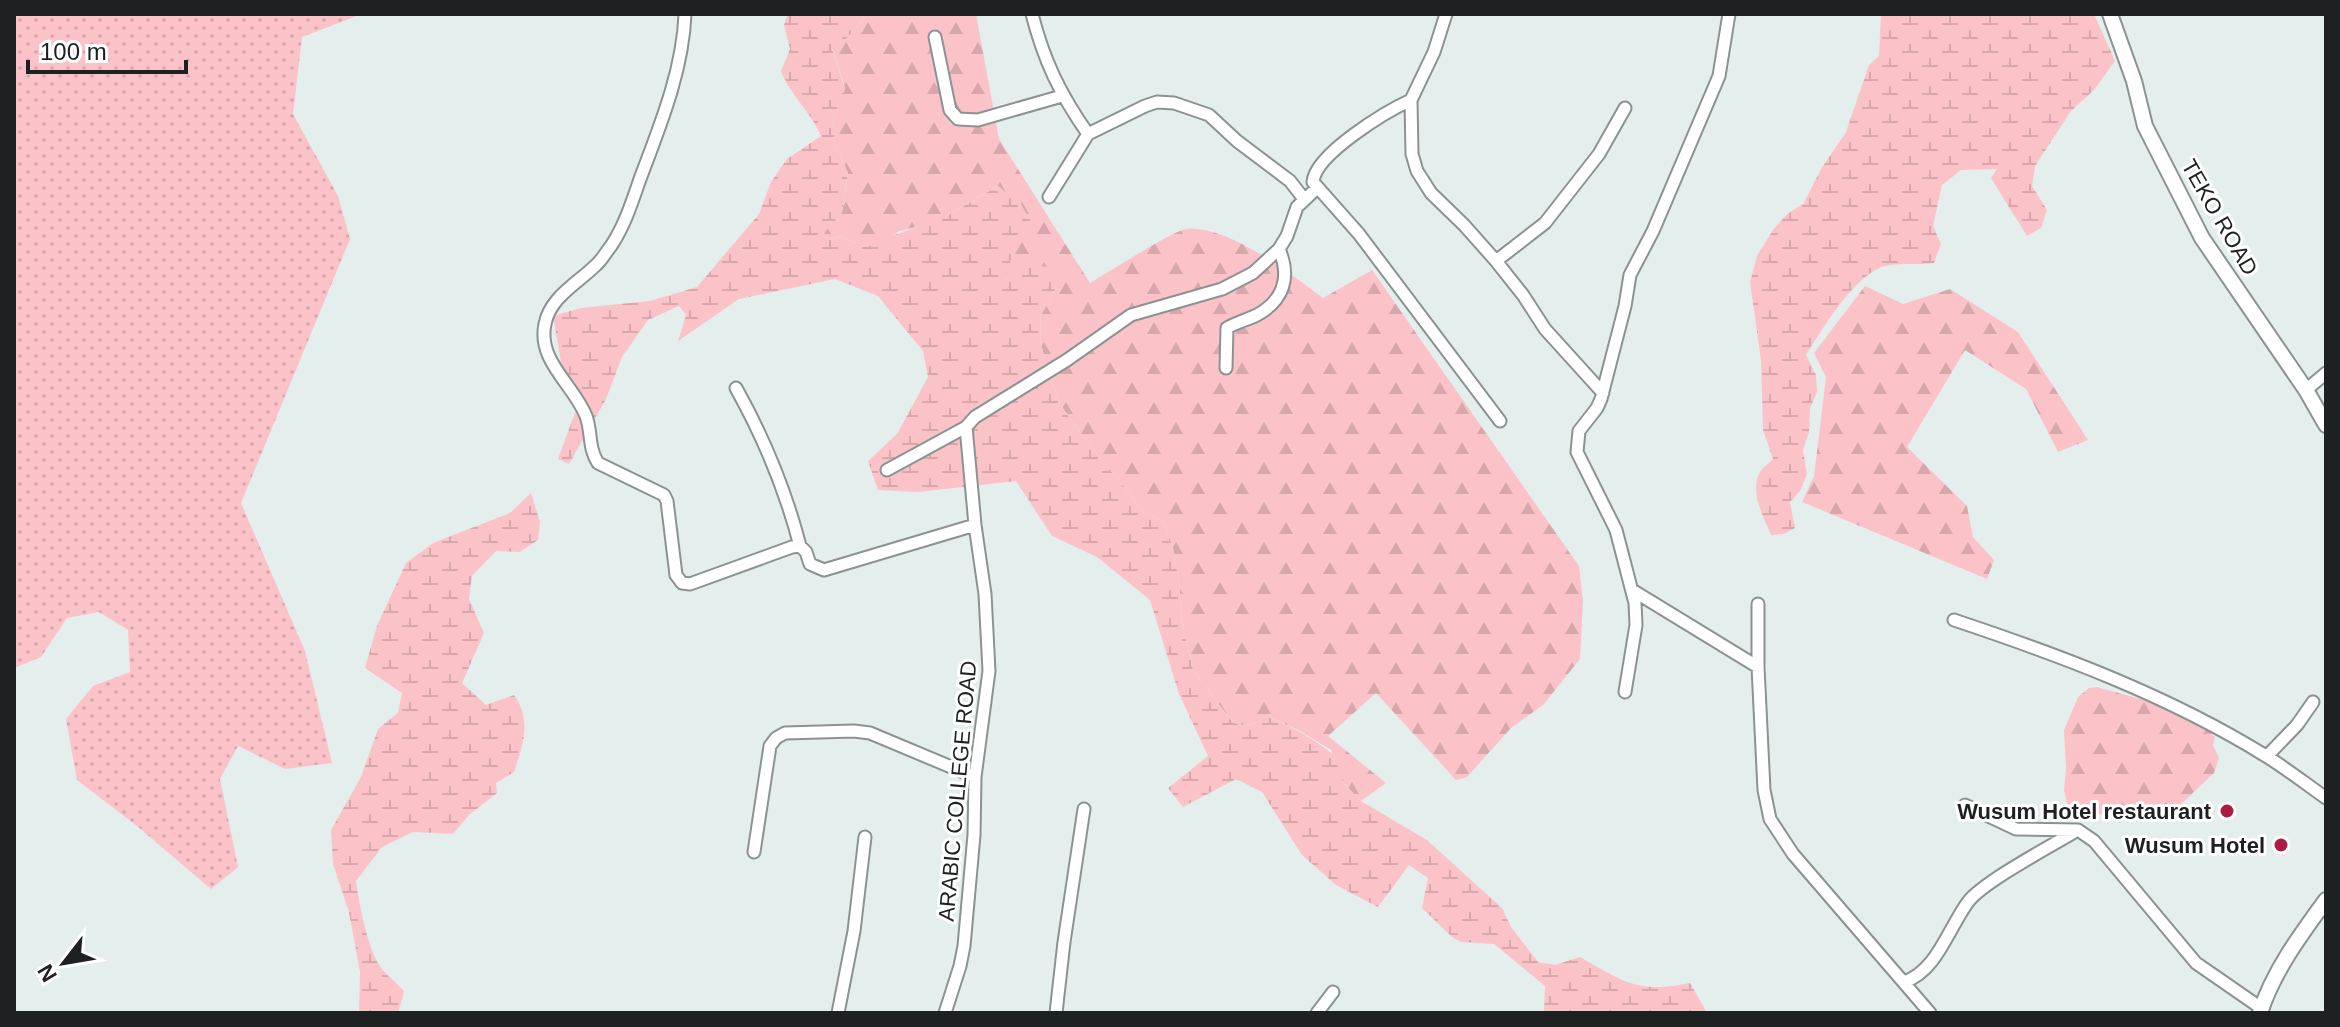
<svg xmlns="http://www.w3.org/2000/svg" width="2340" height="1027" font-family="Arial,sans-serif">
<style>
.grass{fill:url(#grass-dots)}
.forest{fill:url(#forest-firs)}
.wetland{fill:url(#wetland-marsh)}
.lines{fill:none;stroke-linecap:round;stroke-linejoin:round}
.minor-casing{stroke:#8b9392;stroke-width:15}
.tertiary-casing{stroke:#8b9392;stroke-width:18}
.minor{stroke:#fff;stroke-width:11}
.tertiary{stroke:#fff;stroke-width:14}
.poi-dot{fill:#ae1b43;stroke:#fff;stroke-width:3}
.labels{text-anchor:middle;stroke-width:6;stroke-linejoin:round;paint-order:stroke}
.street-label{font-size:22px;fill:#1e2121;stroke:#fff}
.poi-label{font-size:22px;font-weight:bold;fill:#1e2121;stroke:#fff;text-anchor:end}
</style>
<defs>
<pattern id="grass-dots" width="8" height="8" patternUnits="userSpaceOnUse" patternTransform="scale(2)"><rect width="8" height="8" fill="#fbc3c8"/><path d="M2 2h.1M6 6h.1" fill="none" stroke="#d7a7ac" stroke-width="1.8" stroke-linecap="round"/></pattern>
<pattern id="forest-firs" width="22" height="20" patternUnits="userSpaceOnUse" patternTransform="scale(2)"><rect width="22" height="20" fill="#fbc3c8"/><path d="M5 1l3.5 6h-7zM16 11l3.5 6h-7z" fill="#d7a7ac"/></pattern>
<pattern id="wetland-marsh" width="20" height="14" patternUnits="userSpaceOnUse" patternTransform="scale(2)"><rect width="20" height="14" fill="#fbc3c8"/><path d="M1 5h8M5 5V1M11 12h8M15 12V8" fill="none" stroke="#d7a7ac"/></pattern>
</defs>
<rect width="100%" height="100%" fill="#e4eeec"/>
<path class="grass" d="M 14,14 L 362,14 L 302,37 L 293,114 L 338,196 L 350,239 L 241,503 L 305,651 L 332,763 L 285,769 L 238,746 L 220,779 L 238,867 L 211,889 L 137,826 L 77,780 L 66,719 L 93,686 L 130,672 L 128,630 L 99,612 L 67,618 L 41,657 L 14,668 Z"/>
<path class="forest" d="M 868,14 L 976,14 L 999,139 L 1090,283 C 1106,274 1175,229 1187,229 C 1228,225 1291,274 1323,298 L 1372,270 L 1579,566 L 1583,601 L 1580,659 L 1543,705 L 1511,728 L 1467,777 L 1456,780 L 1376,693 L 1328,736 L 1386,783 L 1361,801 L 1341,781 L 1331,750 L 1300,731 L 1269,717 L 1248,726 L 1233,723 L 1193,670 L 1182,623 L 1179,583 L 1173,548 L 1164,523 L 1141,508 L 1084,438 L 1059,403 L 1040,342 L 1041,315 L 1057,286 L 1010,279 L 1005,273 L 1015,248 L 998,186 L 945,217 L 929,224 L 899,231 L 878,246 L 861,245 L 839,236 L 833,239 L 821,236 L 842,212 L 848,173 L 835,144 L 833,118 L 845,88 L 832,48 L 848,37 Z
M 1865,286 L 1903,304 L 1950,289 L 2018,332 L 2088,440 L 2058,452 L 2026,389 L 1965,350 L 1907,447 L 1967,506 L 1973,537 L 1994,560 L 1987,579 L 1802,502 L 1814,476 L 1826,377 L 1814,353 Z
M 2097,687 C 2133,697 2188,710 2215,737 L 2213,745 L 2219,758 L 2214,773 L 2179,806 L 2148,809 L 2119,823 L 2105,815 L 2073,809 L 2067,804 L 2064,790 L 2066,768 L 2064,730 L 2078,697 L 2089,688 Z"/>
<path class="wetland" d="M 788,14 L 868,14 L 848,37 L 832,49 L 845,89 L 833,118 L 835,144 L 848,173 L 842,212 L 822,236 L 833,239 L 839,236 L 861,245 L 878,246 L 883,239 L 945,217 L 998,186 L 1021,204 L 1036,231 L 1015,248 L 1006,273 L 1010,279 C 1023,267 1036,264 1053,268 L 1057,286 L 1041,315 L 1040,342 L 1059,403 L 1084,438 L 1141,508 L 1164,523 L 1173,548 L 1179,583 L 1182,623 L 1193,670 L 1233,723 L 1248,726 L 1268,717 C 1298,730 1325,744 1347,768 L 1342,782 L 1361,801 L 1427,840 L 1502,908 L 1511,927 L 1538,962 L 1555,965 L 1580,957 C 1624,982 1638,994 1690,983 L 1707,1013 L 1544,1013 L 1545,986 L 1494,944 L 1461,942 L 1452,937 L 1422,908 L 1428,878 L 1409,865 L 1378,907 L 1336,885 L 1302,855 L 1262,792 L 1236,779 L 1183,807 L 1168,788 L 1208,756 L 1179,694 L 1150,600 L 1097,557 L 1052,536 L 1016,481 L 918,492 L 878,490 L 868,461 L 897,434 L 928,377 L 923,351 L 878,296 L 835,279 L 739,299 L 678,341 L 686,315 L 679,306 L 648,320 L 622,357 L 606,399 L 569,464 L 558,459 L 579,402 L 561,362 L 553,316 L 581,308 L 650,301 L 697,287 L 759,214 L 771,182 L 787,159 L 821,136 C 809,109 792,98 781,71 L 790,49 L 784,25 Z
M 1881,14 L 2094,14 L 2115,61 L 2094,90 L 2071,111 L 2035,166 L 2032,186 L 2047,210 L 2041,228 L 2027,236 L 1991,178 L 1997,169 L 1961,170 L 1942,185 L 1933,226 L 1941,244 L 1934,263 C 1919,265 1904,263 1890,265 C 1858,268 1822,330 1806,355 L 1816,375 L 1817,392 L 1810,408 L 1809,432 L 1803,450 L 1807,474 L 1800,491 L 1790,502 L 1795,528 L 1784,534 L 1771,535 C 1764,518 1750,493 1759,474 C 1761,469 1769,463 1773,459 L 1763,430 L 1761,360 L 1750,282 L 1757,256 L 1773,230 L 1786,215 L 1804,203 L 1821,169 L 1846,132 L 1869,65 L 1879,56 Z
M 531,493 L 540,522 L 538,540 L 520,552 L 496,551 L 472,576 L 469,599 L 484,633 L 462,683 L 486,705 L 514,695 C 532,720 523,745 514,772 L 496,783 L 497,793 L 469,815 L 453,834 L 413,832 L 382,847 L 356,881 C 359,903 368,952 382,969 C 389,978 397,982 404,992 L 398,1013 L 359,1013 L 360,972 L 349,912 L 333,864 L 331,830 L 361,777 L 378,729 L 398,713 L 402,693 L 365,668 L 377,626 L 406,563 L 433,543 L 510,513 Z"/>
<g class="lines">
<defs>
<path id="minor" d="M 685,14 C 683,70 660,126 640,179 C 632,202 625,225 611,246 C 606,252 602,260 596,265 C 578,283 550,297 545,324 C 537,361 574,385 586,416 C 592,432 588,448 598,463 L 664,495 L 667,501 L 676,575 L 682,583 L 690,584 L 792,547 L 800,546 L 806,552 L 810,564 L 824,570 L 975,525
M 1032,14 C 1044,61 1060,94 1088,134
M 1446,14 L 1434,52 L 1411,100 L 1412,154 L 1417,171 L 1431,193 L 1464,225 L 1496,261 L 1523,295 L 1545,329 L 1603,393
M 935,37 L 950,110 L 958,119 L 978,120 L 1062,96
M 1411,100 C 1387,111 1315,154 1313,182 L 1359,234 L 1500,421
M 1049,197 L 1088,134 L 1145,106 L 1157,102 L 1174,103 L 1209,115 L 1237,141 L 1290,181 L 1304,199
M 1496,261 L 1545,223 L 1599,154 L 1625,108
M 1226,368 L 1227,328 C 1237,322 1247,320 1257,315 C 1284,300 1291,277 1279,249
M 736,388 C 765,440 785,488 800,546
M 2306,390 L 2326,373
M 887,470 L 966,427 L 975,417 L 1067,360 L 1131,315 L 1222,289 L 1253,273 L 1279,249 L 1287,236 L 1297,207 L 1317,188
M 1632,590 L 1758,667
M 1758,604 L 1758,667 L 1764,790 L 1770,819 L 1793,854 L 1930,1013
M 1954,620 C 2062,656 2169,696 2266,756 C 2287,769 2306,784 2326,798
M 1625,692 L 1636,625 L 1635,603 L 1616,530 L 1577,452 L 1579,431 L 1597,408 L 1601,399 L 1625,306 L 1630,275 L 1653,231 L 1719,76 L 1729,14
M 2267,756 L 2297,725 L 2313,702
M 1965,805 L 2016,829 L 2078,830 L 2094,841 L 2196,963 L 2261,1008
M 754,852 L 770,746 L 776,738 L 785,733 L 854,731 L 870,733 L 975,777
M 1904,982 C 1937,971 1948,929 1968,902 C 1983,882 2051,846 2076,831
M 838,1013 L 854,931 L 865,837
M 945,1013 L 960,966 L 964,946 L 974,835 L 975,777 L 989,671 L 985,594 L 975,525 L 966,427
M 1056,1013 L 1064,942 L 1084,809
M 1317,1013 L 1333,992"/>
<path id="tertiary" d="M 2110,14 L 2134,81 L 2145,126 L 2202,238 L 2306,390 L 2326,425
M 2260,1013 C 2273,972 2301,934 2326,900"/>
</defs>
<use href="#minor" class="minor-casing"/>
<use href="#tertiary" class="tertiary-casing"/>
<use href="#minor" class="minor"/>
<use href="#tertiary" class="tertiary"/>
</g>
<g class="poi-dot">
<circle cx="2227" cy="811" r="8"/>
<circle cx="2281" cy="845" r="8"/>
</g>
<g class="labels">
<g class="street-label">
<text transform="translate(2220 217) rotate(60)" y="8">TEKO ROAD</text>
<text transform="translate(957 791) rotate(-85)" y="8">ARABIC COLLEGE ROAD</text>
</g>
<g class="poi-label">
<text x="2211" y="819">Wusum Hotel restaurant</text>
<text x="2265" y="853">Wusum Hotel</text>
</g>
</g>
<rect width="2340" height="1027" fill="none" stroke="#1e2121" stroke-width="32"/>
<g transform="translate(64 963) rotate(239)" stroke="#ffffff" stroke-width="6" paint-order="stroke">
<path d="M0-6L14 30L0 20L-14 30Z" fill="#1e2121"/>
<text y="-12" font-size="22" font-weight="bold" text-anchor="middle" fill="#1e2121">N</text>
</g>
<path d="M28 60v12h158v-12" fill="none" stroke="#1e2121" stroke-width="4"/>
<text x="40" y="60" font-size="24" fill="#1e2121" stroke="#ffffff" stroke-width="6" paint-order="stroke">100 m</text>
</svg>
